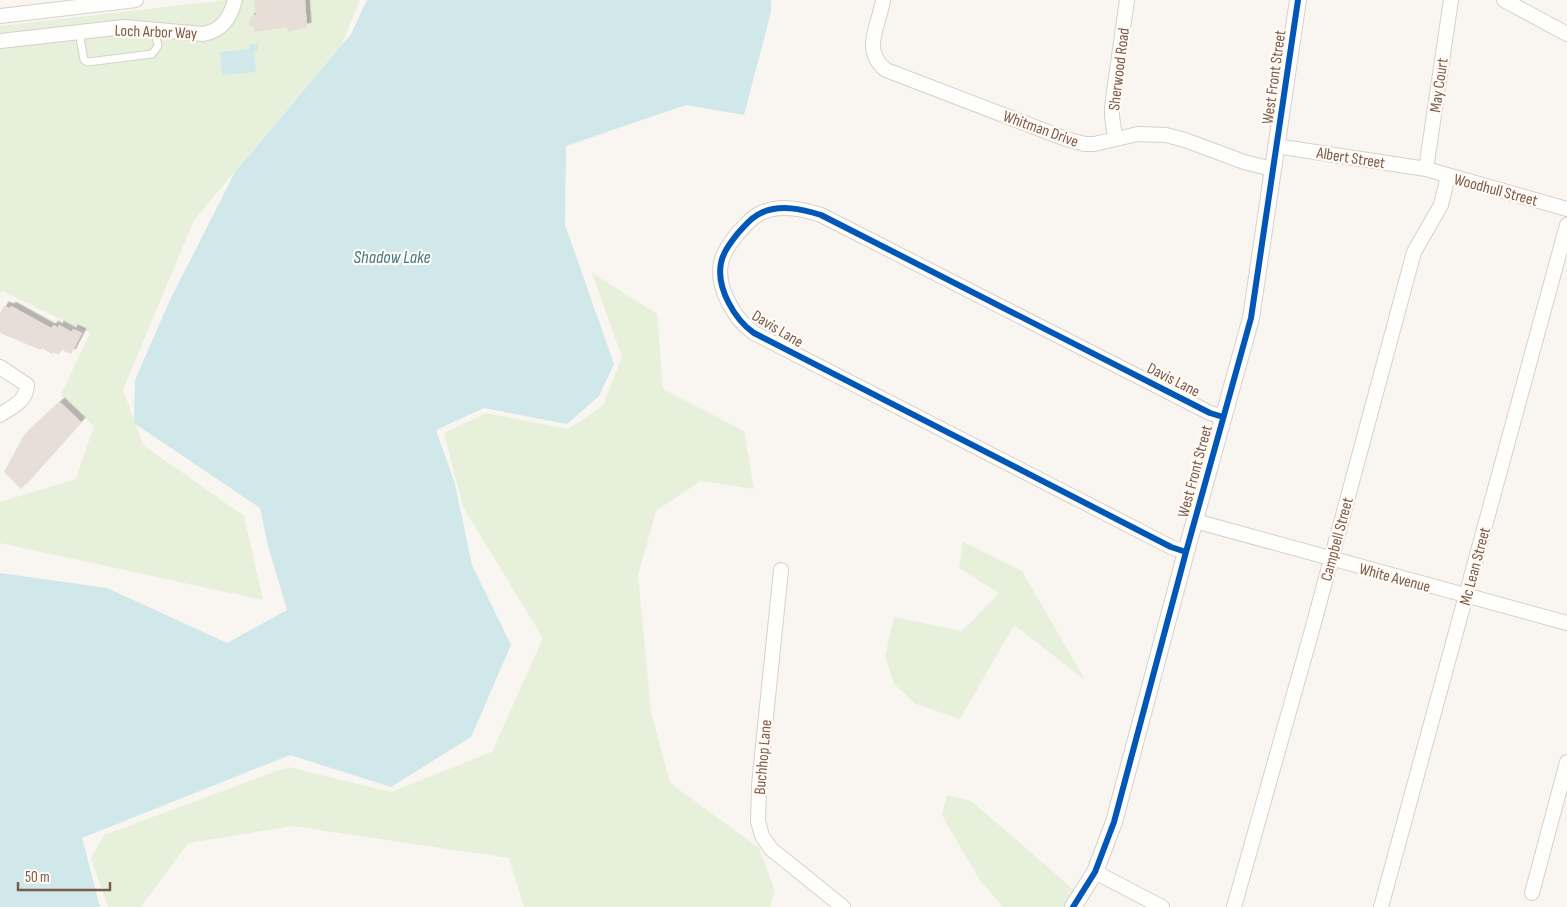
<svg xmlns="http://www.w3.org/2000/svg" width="1567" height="907" font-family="'Sofia Sans Condensed',sans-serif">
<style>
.green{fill:#e7f0db}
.water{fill:#d0e8ea}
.building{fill:#e6ded7;filter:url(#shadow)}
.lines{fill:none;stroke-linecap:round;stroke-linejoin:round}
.service-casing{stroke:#d7d1cb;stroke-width:9}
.minor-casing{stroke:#d7d1cb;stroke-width:16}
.tertiary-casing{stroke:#d7d1cb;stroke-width:18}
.service{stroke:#fefefd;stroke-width:7}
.minor{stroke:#fefefd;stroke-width:14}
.tertiary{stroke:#fefefd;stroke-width:16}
.cycleway-casing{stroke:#fffaf3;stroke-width:9}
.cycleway{stroke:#0057b8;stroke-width:6}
.labels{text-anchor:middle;stroke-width:4.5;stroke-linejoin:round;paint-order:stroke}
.street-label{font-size:16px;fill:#7a5c4d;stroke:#fffaf3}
.water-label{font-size:18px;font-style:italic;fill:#437c86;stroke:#fffaf3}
</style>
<defs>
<filter id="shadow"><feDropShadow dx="4.5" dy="-4.5" stdDeviation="0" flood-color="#0004"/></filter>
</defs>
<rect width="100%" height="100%" fill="#f9f5f0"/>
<path class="green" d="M 226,0 L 360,0 L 341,46 L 194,220 L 123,390 L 143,445 L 244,516 L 263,600 L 0,543 L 0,502 L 76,479 L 94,426 L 61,395 L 90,333 L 2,291 L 0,294 L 0,26 Z
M 592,273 L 657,314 L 663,389 L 744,431 L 754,489 L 701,481 L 656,511 L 638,575 L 651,712 L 670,783 L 759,848 L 775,891 L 770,907 L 524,907 L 509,858 L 292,826 L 188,843 L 141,907 L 108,907 L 91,858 L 104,835 L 288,767 L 391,792 L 492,752 L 543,638 L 463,507 L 444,433 L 486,413 L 568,429 L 603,406 L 622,357 Z
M 963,542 L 1022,571 L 1085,680 L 1014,625 L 960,719 L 916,704 L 894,684 L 885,656 L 894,617 L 962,631 L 999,593 L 959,568 Z
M 947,795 L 971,801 L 1081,896 L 1072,907 L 1003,907 L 979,879 L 942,815 Z"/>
<path class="water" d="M 367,0 L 771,0 L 771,12 L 744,115 L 686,105 L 566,146 L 565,225 L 614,364 L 599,396 L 567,424 L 484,408 L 436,430 L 455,484 L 472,565 L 511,645 L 471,737 L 391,787 L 290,755 L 82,838 L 100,907 L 0,907 L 0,573 L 107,588 L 227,643 L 287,610 L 268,546 L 260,508 L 134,423 L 135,380 L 169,302 L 235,172 L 351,34 Z
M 250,44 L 258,44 L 258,51 L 254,51 L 256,72 L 222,75 L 220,52 L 249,49 Z"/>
<path class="building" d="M 254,0 L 305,0 L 307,27 L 288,32 L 287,27 L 255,32 L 253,26 L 249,26 L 250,17 L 256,15 Z
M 4,306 L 10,308 L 11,306 L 51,328 L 54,325 L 58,328 L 59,325 L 72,332 L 73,329 L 82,333 L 71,354 L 62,350 L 58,355 L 53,352 L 52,354 L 42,348 L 41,350 L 0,333 L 0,313 Z
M 60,402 L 81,422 L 21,489 L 4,472 L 24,435 Z"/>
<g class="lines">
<defs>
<path id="service" d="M 79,32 L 84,60 L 88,62 L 152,54 L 158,46 L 154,29"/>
<path id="minor" d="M 883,0 C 879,26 861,50 886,70 L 1066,139 L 1085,144 L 1094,144 L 1138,134 L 1166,135 L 1185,140 L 1244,162 L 1272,169
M 1504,0 L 1567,34
M 0,16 L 136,0
M 0,41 L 124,27 L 203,34 C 223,30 230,18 235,0
M 1115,138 L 1112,116 L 1112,106 L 1127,0
M 1276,146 L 1426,169 L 1567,209
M 1426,169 L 1451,0
M 0,367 L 27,385 C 26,402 13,406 0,415
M 1195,521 L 1567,623
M 1186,552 L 1171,547 L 754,333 C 735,320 716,288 721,263 C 723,252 731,242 738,233 C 745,226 751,217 761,213 C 780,204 802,209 821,215 L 1210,413 L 1223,417
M 781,570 L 759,785 L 758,821 L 762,836 L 771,849 L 843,907
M 1095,872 L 1162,907
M 1532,893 L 1567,762
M 1234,907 L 1312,630 L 1414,252 L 1441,205 L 1448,176
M 1381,907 L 1567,225"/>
<path id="tertiary" d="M 1073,907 L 1095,872 L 1114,822 L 1186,552 L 1251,318 L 1298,0"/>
</defs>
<use href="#service" class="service-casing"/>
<use href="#minor" class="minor-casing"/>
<use href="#tertiary" class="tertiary-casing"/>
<use href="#service" class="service"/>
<use href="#minor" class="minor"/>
<use href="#tertiary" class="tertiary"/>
<defs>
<path id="cycleway" d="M 1186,552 L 1171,547 L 754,333 C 735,320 716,288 721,263 C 723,252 731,242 738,233 C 745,226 751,217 761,213 C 780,204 802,209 821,215 L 1210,413 L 1223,417
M 1073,907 L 1095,872 L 1114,822 L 1186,552 L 1251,318 L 1298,0"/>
</defs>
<use href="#cycleway" class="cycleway-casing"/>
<use href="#cycleway" class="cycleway"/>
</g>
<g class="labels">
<g class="street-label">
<text transform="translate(156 31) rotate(2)" y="6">Loch Arbor Way</text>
<text transform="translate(1118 69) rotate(-83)" y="6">Sherwood Road</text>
<text transform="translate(1273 77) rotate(-82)" y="6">West Front Street</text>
<text transform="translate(1438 85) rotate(-82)" y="6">May Court</text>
<text transform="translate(1041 128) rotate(20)" y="6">Whitman Drive</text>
<text transform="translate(1351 157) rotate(9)" y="6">Albert Street</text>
<text transform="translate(1496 189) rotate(15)" y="6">Woodhull Street</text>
<text transform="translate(778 328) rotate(31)" y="6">Davis Lane</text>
<text transform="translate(1174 379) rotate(27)" y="6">Davis Lane</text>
<text transform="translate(1194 471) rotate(-75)" y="6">West Front Street</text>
<text transform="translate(1336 539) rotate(-75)" y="6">Campbell Street</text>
<text transform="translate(1474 566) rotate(-75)" y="6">Mc Lean Street</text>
<text transform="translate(1395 577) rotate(15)" y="6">White Avenue</text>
<text transform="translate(762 757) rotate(-85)" y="6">Buchhop Lane</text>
</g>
<g class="water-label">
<text x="392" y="263">Shadow Lake</text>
</g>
</g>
<path d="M18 882v8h92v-8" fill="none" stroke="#7a5c4d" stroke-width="2.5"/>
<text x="25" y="882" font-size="15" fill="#7a5c4d" stroke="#fffaf3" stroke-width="4" paint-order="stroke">50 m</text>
</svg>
